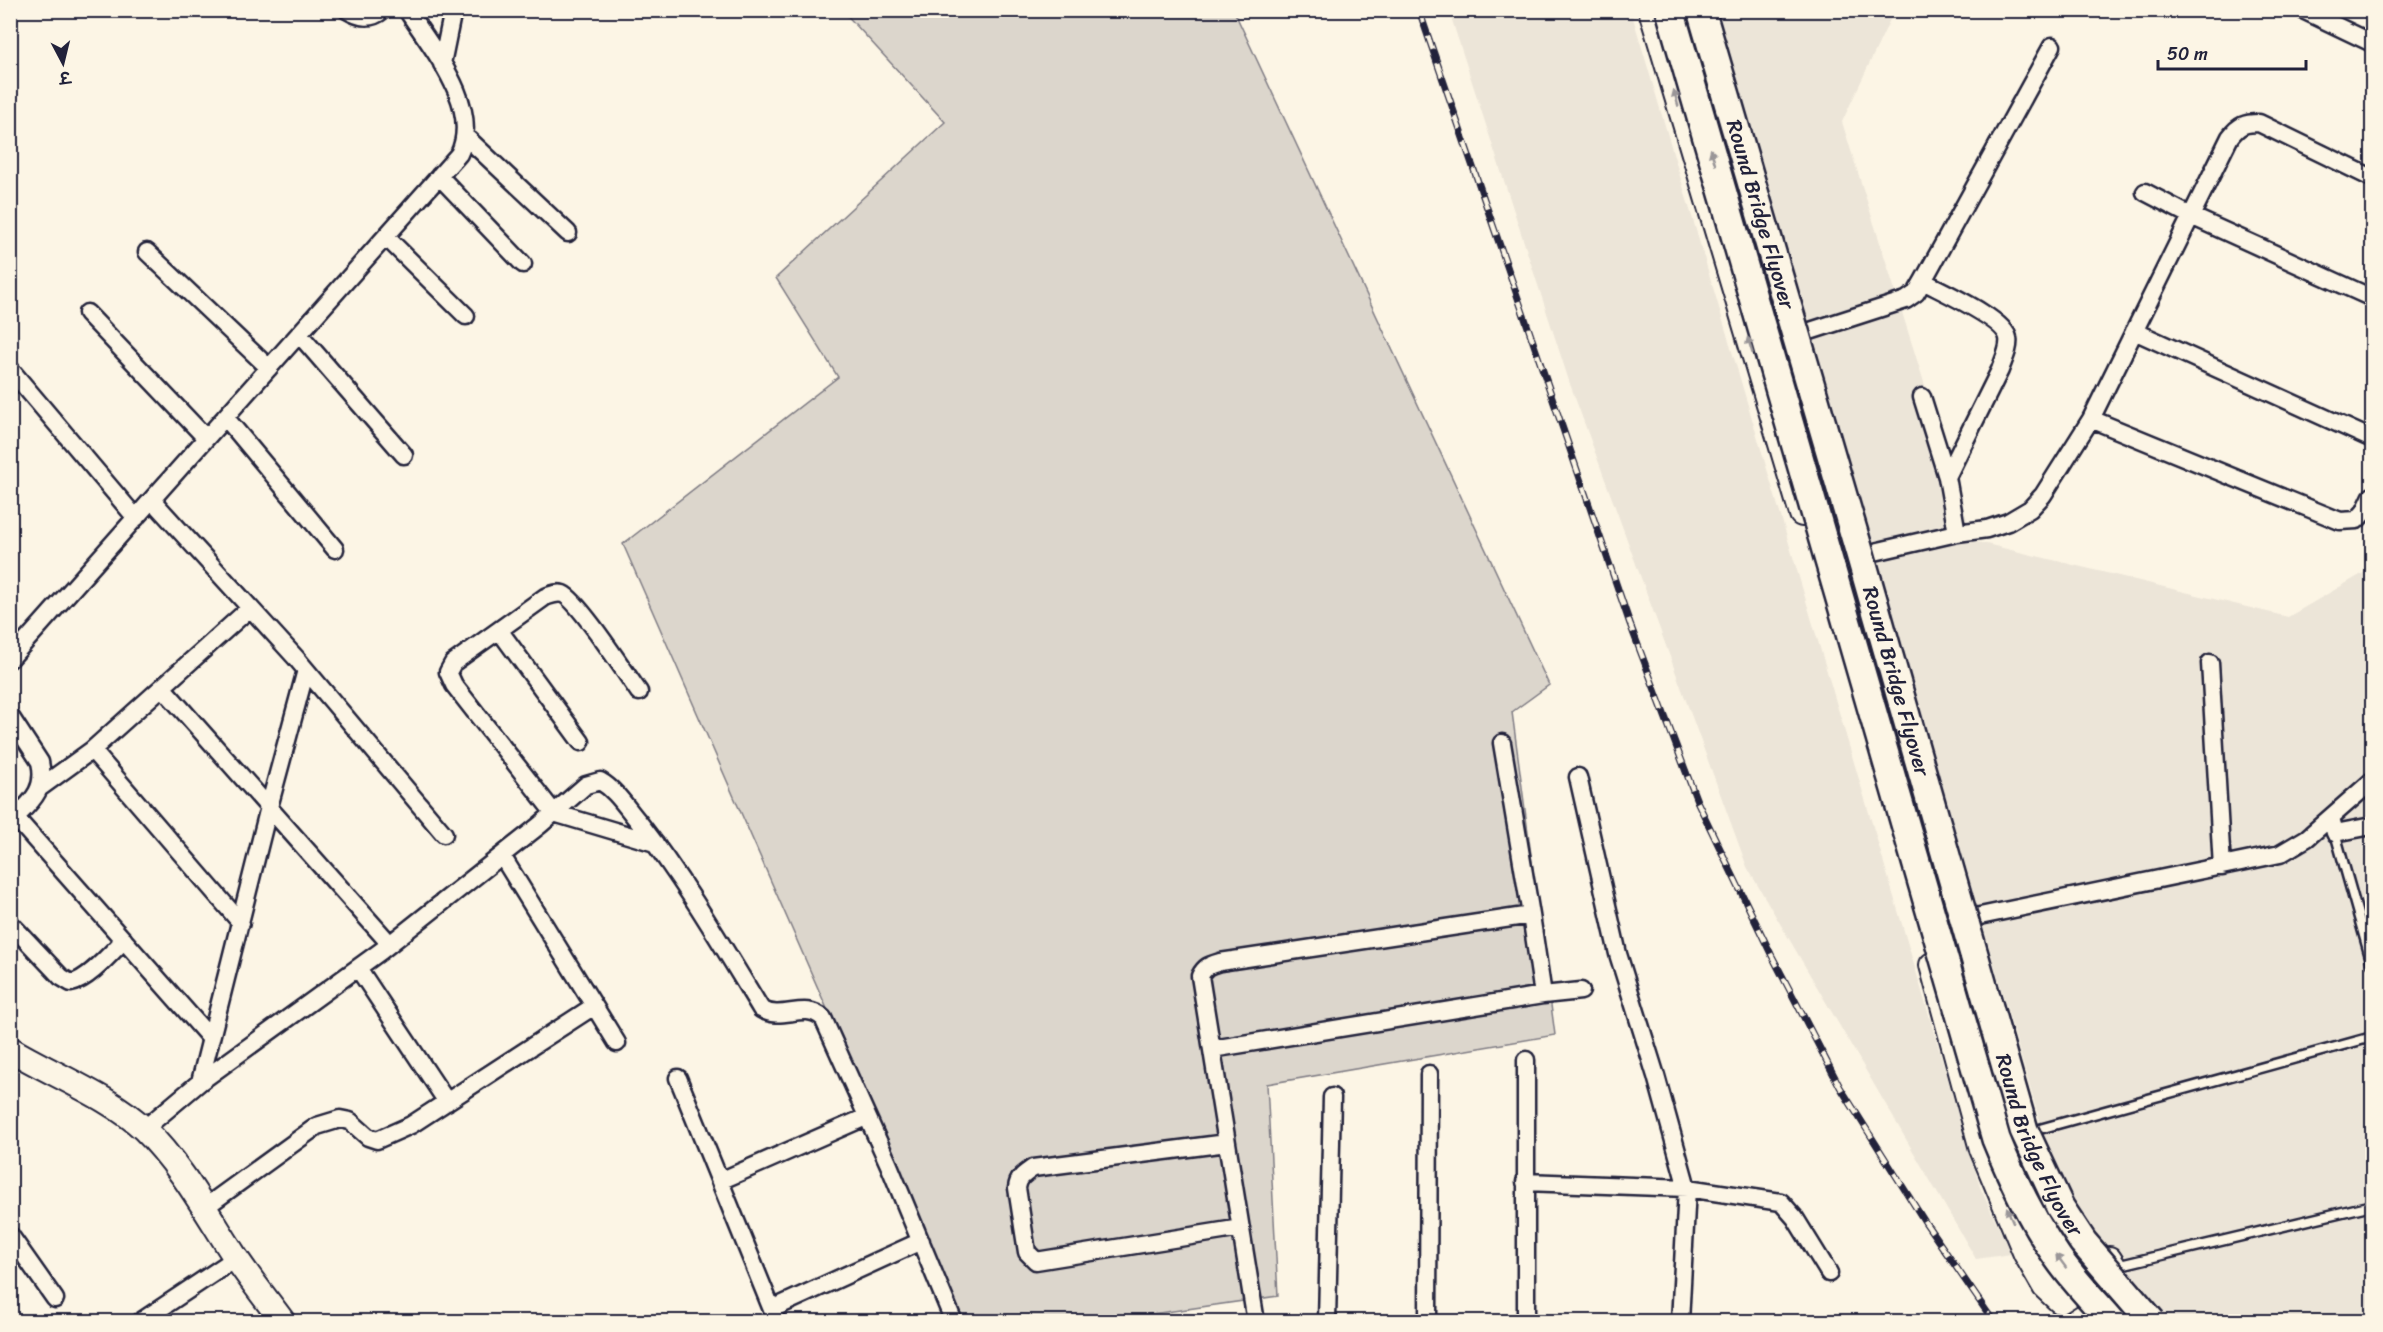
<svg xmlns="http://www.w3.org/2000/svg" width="2383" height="1332" font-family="Sriracha,'Playpen Sans Deva',sans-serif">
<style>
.built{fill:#ece5d8}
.green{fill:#dcd6cc;stroke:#7f7c84;stroke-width:1.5}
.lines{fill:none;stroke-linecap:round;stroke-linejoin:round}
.lane-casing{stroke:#22223b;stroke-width:13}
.street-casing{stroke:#22223b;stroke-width:21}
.secondary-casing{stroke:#22223b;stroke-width:28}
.lane{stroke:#fcf5e5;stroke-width:8}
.street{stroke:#fcf5e5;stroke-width:16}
.secondary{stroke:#fcf5e5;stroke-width:24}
.rail-casing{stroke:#22223b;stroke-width:7}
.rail{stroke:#fcf5e5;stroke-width:4.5;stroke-dasharray:14;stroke-linecap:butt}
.primary-bridge-casing{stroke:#22223b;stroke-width:32;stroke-linecap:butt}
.primary-bridge{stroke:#fcf5e5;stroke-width:27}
.oneway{fill:#9a9698}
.labels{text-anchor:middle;stroke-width:6;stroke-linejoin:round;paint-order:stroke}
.street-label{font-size:21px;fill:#22223b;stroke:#fcf5e5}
</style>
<rect width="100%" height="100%" fill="#fcf5e5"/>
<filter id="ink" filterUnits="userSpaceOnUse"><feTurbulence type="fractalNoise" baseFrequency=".0167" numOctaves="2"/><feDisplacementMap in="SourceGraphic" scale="12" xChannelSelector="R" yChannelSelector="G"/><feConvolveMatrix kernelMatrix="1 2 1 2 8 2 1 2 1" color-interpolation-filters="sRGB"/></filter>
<g filter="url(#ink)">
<path class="built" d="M 1449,11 L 1631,11 L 1980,1187 L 2011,1254 L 1976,1259 L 1747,867 L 1570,384 Z
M 1717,11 L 1894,11 L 1842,122 L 1974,541 L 2288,617 L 2372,568 L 2372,1321 L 2149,1321 L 2067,1215 Z"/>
<path class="green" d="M 843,11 L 1234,11 L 1549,685 L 1512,712 L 1555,1035 L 1267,1084 L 1278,1296 L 1124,1318 L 1112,1321 L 964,1321 L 623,544 L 838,377 L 776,278 L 945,122 Z"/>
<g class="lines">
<defs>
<path id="lane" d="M 2335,833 L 2372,964
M 2036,1130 L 2372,1037
M 2116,1266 L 2372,1205"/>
<path id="street" d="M 347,10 C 360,18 371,20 383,10
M 2303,10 L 2372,43
M 442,64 L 453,10
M 465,136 L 568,233
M 439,176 L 523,264
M 2145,192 L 2191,216 L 2372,298
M 386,237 L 466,316
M 147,252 L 269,368
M 87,313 L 206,438
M 2134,331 L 2372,439
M 1807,332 L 1906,300 L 1916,293 L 1923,281
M 299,334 L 404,455
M 10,369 L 136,518
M 1922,397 L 1947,477
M 225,417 L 335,549
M 2091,419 L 2340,521 L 2357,520 L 2365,511 L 2372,496
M 152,500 L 296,658 L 444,834
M 1957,533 L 1947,477 L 2000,370 C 2003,361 2010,348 2008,338 C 2005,319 1941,291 1923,281 L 2052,46
M 1870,553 L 1957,533 L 1987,529 L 2008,522 L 2030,509 L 2043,495 L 2091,419 L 2230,137 C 2239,125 2245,123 2259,123 L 2372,178
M 499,630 L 581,742
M 10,659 L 459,154 C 482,107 432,49 407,10
M 2210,663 L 2222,867
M 162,687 L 390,944
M 639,692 C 626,674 579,601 563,594 C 556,592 551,595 545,597 L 453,663 L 448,672 L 454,685 L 554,813 L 655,843
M 10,716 L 40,762 C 47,792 29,803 10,823
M 92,750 L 241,923
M 1578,777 L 1618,954 L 1656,1076 L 1687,1188 L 1680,1322
M 41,787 L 92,750 L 250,608
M 16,818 L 211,1039
M 2331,818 L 2335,833 L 2372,826
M 502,856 L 617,1043
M 1531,915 L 1543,995
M 1975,917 L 2280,854 L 2307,838 L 2372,781
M 10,923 L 61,977 L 71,983 C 88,980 111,953 124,940
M 358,968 L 447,1102
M 1212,1049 L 1543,995 L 1581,991
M 1526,1060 L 1526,1322
M 678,1078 L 777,1322
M 200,1082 L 269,807 L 306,670
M 144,1129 L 200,1082 L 381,951 L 540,825 L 586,785 L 600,781 C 616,790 626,807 638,821 C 684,880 722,945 761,1009 C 782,1022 804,1001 823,1018 L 889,1165 L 954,1322
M 1227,1143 L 1033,1168 C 1025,1174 1018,1177 1017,1188 L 1027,1252 L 1036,1261 L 1241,1228
M 720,1181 L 866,1117
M 1525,1182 L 1687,1188 L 1781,1202 L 1795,1218 L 1829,1273
M 204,1208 L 317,1126 L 340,1119 L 350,1121 L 368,1137 L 377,1140 L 411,1125 L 594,1006
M 10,1235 L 55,1299
M 772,1309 L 921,1241
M 140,1322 L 236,1258
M 1256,1322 L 1200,976 C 1205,966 1210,965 1220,962 L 1531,915 L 1502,743
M 1327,1322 L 1332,1097
M 1428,1322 L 1429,1074"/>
<path id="secondary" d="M 1651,10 L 1802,514
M 1932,965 L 1982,1149 L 2026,1254 L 2045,1287 L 2060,1301 L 2114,1267 L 2109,1259
M 10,1049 C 51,1074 111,1097 144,1129 C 181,1165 206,1212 234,1255 C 249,1278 267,1300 283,1322"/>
</defs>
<use href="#lane" class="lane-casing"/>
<use href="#street" class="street-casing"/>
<use href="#secondary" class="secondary-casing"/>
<use href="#lane" class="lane"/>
<use href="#street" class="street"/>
<use href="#secondary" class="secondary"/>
<defs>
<path id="rail" d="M 1419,10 L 1630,624 L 1697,801 L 1771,954 L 1840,1087 L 1925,1222 L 1994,1322"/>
</defs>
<use href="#rail" class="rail-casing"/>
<use href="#rail" class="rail"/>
<defs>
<g id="primary-bridge">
<path d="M 1670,10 L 1996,1139 C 2013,1181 2032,1221 2058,1258 C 2074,1281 2094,1301 2112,1322"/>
<path id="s1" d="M 1701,10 L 1860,554 L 2024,1130 L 2060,1207 L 2083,1242 L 2152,1322"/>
</g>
</defs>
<use href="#primary-bridge" class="primary-bridge-casing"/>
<use href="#primary-bridge" class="primary-bridge"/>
</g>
<defs><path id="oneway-solid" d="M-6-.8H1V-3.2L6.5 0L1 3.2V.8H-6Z" transform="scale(1.5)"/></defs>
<g class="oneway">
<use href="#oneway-solid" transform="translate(1676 98) rotate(-106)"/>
<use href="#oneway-solid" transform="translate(1713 157) rotate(-106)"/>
<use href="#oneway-solid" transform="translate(1750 345) rotate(-107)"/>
<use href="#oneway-solid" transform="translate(2010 1215) rotate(-113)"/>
<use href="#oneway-solid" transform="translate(2061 1261) rotate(-127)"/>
</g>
</g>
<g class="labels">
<g class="street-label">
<text dy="7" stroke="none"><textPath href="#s1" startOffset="213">Round Bridge Flyover</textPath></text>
<text dy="7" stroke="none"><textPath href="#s1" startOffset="699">Round Bridge Flyover</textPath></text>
<text dy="7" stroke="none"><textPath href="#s1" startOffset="1185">Round Bridge Flyover</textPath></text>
</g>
</g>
<rect width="2383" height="1332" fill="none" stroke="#fcf5e5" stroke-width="36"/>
<rect x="18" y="18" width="2347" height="1296" fill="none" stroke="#22223b" stroke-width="2" filter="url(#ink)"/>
<g transform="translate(63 63) rotate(173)" stroke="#fcf5e5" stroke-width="4.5" paint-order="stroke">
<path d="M0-4.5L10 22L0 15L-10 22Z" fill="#22223b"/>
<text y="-9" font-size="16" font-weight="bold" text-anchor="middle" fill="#22223b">उ</text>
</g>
<path d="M2158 60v9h148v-9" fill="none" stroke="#22223b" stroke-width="3"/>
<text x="2167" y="60" font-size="18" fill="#22223b" stroke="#fcf5e5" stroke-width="4.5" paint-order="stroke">50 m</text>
</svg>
